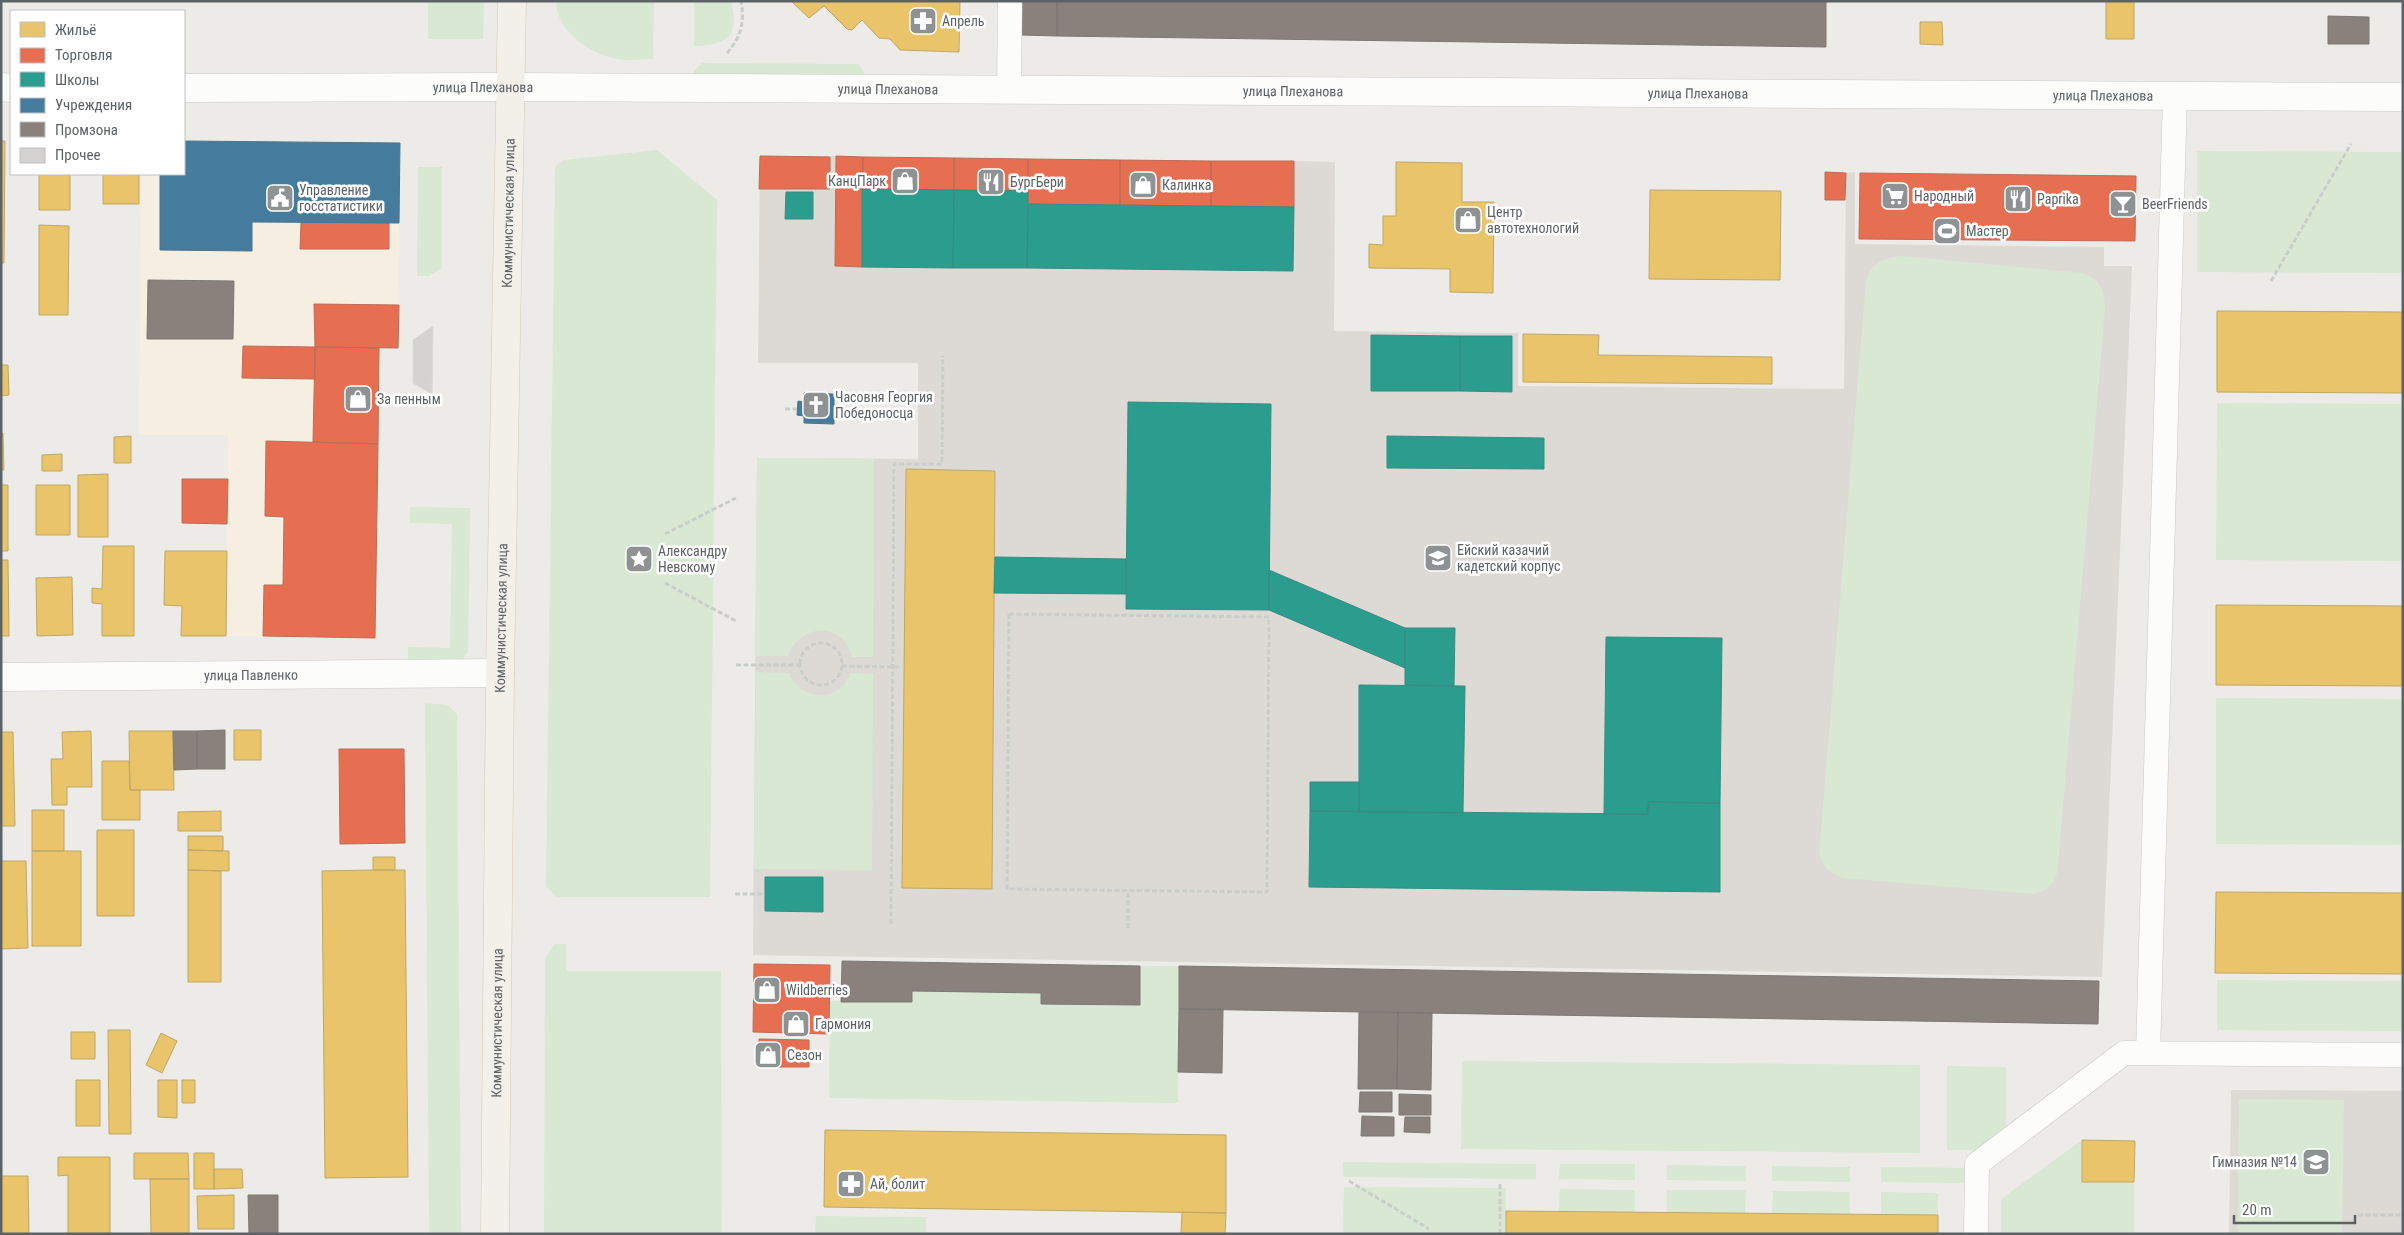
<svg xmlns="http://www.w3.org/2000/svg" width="2404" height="1235" font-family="'Roboto Condensed',sans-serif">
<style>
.commercial{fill:#f6efe1}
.education{fill:#dddad6}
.green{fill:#d8e8d3}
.homes{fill:#e9c46a;stroke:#bfa769}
.shops{fill:#e76f51;stroke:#be6b57}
.schools{fill:#2a9d8f;stroke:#398b83}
.public{fill:#457b9d;stroke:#4c748c}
.industry{fill:#8a817c;stroke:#7c7875}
.building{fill:#d4d2d0;stroke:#dcdad6}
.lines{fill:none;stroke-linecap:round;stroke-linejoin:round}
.lane-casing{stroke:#c9c9c8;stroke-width:25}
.street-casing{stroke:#c9c9c8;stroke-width:29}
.primary-casing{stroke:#d5c9b6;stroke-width:29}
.path{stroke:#c9ceca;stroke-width:3;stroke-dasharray:5 2.5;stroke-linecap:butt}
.lane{stroke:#fcfcfb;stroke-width:24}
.street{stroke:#fcfcfb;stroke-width:28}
.primary{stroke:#f3f0e9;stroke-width:28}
.labels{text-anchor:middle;stroke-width:5;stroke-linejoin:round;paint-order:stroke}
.poi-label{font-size:14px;fill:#5d6266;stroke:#fff;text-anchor:start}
.street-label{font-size:14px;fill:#5d6266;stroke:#fff}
</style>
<rect width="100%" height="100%" fill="#edebe7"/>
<path class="commercial" d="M 184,141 L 400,143 L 398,348 L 379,348 L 375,638 L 226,636 L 228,435 L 139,435 L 141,174 L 184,174 Z"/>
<path class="education" d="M 760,156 L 836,156 L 835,266 L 862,267 L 1028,204 L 1294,207 L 1294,161 L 1335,162 L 1334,331 L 1518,333 L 1518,386 L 1844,389 L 1846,173 L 1855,172 L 1855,244 L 2104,247 L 2104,266 L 2132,266 L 2102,977 L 753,955 L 757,458 L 918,459 L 918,363 L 758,363 Z
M 2231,1090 L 2403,1091 L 2403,1234 L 2229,1234 Z"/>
<path class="green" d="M 428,1 L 484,1 L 483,39 L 428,39 Z
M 556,1 L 654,1 L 653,59 C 642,59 629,61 618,59 C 591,55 556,31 556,1 Z
M 694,1 L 731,1 C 741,36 725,46 694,46 Z
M 702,63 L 859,64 L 868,80 L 692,79 L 695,70 Z
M 657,150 L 717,200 L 710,897 L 556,897 L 546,886 L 555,170 L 557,165 L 564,160 Z
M 2197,151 L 2403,152 L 2403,273 L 2197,272 Z
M 418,167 L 442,167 L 442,268 L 429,276 L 417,276 Z
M 1901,256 L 2082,273 C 2100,279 2105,290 2105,309 L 2058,866 C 2057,881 2049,891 2034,894 L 1842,878 L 1827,869 L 1819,855 L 1866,281 C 1872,263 1882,258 1901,256 Z
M 2217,403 L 2403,404 L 2403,561 L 2216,560 Z
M 757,458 L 874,459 L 873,657 L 852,657 C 843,621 800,623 788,656 L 755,656 Z
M 410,507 L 470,508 L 468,652 L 462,660 L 408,660 L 408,647 L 450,648 L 452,524 L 410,523 Z
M 756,672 L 789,673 C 799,701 842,704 850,673 L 873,674 L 872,870 L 754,869 Z
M 2216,698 L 2403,699 L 2403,845 L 2216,844 Z
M 425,703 L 447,705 L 457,714 L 461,1234 L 429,1234 Z
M 555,944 L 566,944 L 566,971 L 721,971 L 722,1234 L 544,1234 L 545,958 Z
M 1140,966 L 1179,966 L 1178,1103 L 829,1098 L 830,1001 L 912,1002 L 912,991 L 1041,993 L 1041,1004 L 1139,1005 Z
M 2217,980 L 2403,981 L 2403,1031 L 2217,1030 Z
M 1462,1061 L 1920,1065 L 1920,1153 L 1461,1149 Z
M 1947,1066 L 2006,1067 L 2006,1133 L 1984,1150 L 1947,1150 Z
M 2239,1099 L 2344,1100 L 2342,1234 L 2238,1234 Z
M 2082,1140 L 2082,1182 L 2134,1182 L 2134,1234 L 2001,1234 L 2001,1199 Z
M 1343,1162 L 1536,1164 L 1536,1179 L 1343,1177 Z
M 1560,1164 L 1635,1164 L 1635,1180 L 1559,1179 Z
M 1667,1165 L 1746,1166 L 1746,1181 L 1667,1180 Z
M 1772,1166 L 1850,1167 L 1850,1182 L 1772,1181 Z
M 1881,1167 L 1967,1168 L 1967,1183 L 1881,1182 Z
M 1344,1187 L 1506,1188 L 1506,1234 L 1343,1234 Z
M 1560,1189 L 1635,1190 L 1635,1212 L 1559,1212 Z
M 1667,1190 L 1746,1190 L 1745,1214 L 1667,1213 Z
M 1773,1191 L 1850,1192 L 1850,1215 L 1772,1214 Z
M 1881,1192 L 1938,1193 L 1938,1215 L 1881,1215 Z
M 816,1216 L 926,1217 L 926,1234 L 815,1234 Z"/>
<path class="homes" d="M 791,1 L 960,1 L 959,52 L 900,50 L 890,39 L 879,38 L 862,20 L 852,30 L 847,29 L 824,6 L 809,18 Z
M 2106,1 L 2134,1 L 2134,39 L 2106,39 Z
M 1920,22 L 1942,22 L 1943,45 L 1920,44 Z
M 1,141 L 5,141 L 4,263 L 1,263 Z
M 1396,162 L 1462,163 L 1462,202 L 1494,202 L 1493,293 L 1450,292 L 1450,269 L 1369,268 L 1369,244 L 1383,245 L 1383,216 L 1396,216 Z
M 39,174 L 70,174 L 70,210 L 39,210 Z
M 103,174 L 139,174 L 139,204 L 103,204 Z
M 1650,190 L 1781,191 L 1780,280 L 1649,279 Z
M 39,225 L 69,226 L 68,315 L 39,315 Z
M 2217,311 L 2403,312 L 2403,393 L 2217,392 Z
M 1523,334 L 1599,335 L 1598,355 L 1772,357 L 1772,384 L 1523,382 Z
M 1,365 L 8,365 L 9,395 L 1,396 Z
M 1,433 L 3,433 L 4,470 L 1,470 Z
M 131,436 L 131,463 L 114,463 L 114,437 Z
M 62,454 L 62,471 L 42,471 L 42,455 Z
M 906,469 L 995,471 L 992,889 L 902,888 Z
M 108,474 L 108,537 L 78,537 L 78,475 Z
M 1,485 L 8,485 L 8,551 L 1,551 Z
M 36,485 L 70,485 L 70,535 L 36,535 Z
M 103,546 L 134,546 L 134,636 L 102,636 L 102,604 L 92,603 L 92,588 L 102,589 Z
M 165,551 L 227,551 L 226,636 L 181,636 L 182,606 L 164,605 Z
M 1,560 L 8,560 L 9,636 L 1,636 Z
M 72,577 L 73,635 L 37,636 L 36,578 Z
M 2216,605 L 2403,606 L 2403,686 L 2216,685 Z
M 234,730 L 261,730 L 261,760 L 234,760 Z
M 91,731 L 92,787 L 67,787 L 67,805 L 52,805 L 51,759 L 63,759 L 62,732 Z
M 129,731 L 173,731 L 174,790 L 130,790 Z
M 1,732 L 13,732 L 15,826 L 1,826 Z
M 102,761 L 129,761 L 130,790 L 140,790 L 140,820 L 102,820 Z
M 32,810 L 64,810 L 64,851 L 32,851 Z
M 221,811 L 221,831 L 178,831 L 178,812 Z
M 97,830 L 134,830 L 134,916 L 97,916 Z
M 188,836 L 223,836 L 223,851 L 188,850 Z
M 188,850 L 229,851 L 229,871 L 188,870 Z
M 32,851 L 81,851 L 81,946 L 32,946 Z
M 373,857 L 395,857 L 395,870 L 373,870 Z
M 1,861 L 26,861 L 28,948 L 1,949 Z
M 188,870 L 221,871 L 221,982 L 188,982 Z
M 373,870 L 405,870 L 408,1177 L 325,1178 L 322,871 Z
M 2216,892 L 2403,893 L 2403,974 L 2215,973 Z
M 108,1030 L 130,1030 L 131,1134 L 109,1134 Z
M 71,1032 L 95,1032 L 95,1059 L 71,1059 Z
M 161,1033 L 177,1041 L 162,1073 L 146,1065 Z
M 76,1080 L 100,1080 L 100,1126 L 76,1126 Z
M 158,1080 L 177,1080 L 177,1118 L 158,1117 Z
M 182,1080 L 195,1080 L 195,1103 L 182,1103 Z
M 825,1130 L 1226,1135 L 1226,1213 L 824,1207 Z
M 2082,1140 L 2135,1141 L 2134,1182 L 2082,1182 Z
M 134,1153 L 188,1153 L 189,1179 L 134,1179 Z
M 194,1153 L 214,1153 L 214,1189 L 194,1189 Z
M 58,1157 L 110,1157 L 110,1234 L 68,1234 L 68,1175 L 58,1176 Z
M 214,1169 L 242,1169 L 243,1188 L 214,1189 Z
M 1,1176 L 28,1176 L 29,1234 L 1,1234 Z
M 150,1179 L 189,1179 L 189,1234 L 151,1234 Z
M 234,1195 L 234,1229 L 198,1229 L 197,1196 Z
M 1506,1211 L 1938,1215 L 1938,1234 L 1506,1234 Z
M 1182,1212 L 1226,1213 L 1225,1234 L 1181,1234 Z"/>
<path class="shops" d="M 760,156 L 830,157 L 830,189 L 759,189 Z
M 836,156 L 863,157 L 862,267 L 835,266 Z
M 863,157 L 954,158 L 954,190 L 862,189 Z
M 954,158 L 1028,159 L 1028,191 L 954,190 Z
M 1028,159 L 1120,160 L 1120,205 L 1028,204 Z
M 1120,160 L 1211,161 L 1211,206 L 1120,205 Z
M 1211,161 L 1294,161 L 1294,207 L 1211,206 Z
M 1825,172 L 1846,173 L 1845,200 L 1825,200 Z
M 1860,173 L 2136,176 L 2135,241 L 1859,239 Z
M 301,222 L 389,223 L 389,249 L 300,249 Z
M 314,304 L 399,305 L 398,348 L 315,347 Z
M 243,346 L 315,347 L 315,379 L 242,378 Z
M 315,347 L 379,348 L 378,444 L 313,442 Z
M 266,441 L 378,444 L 375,638 L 263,636 L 264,585 L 283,585 L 284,517 L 265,516 Z
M 182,479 L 228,479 L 227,524 L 182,523 Z
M 339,749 L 404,749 L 405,843 L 340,844 Z
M 754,964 L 830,965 L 829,1034 L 753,1032 Z
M 759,1039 L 809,1040 L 809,1067 L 759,1067 Z"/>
<path class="schools" d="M 862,189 L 954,190 L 953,268 L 862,267 Z
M 954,190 L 1028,191 L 1027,268 L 953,268 Z
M 786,192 L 813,192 L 813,219 L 785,219 Z
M 1028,204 L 1294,207 L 1293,271 L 1027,268 Z
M 1371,335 L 1460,336 L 1460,391 L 1371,391 Z
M 1460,336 L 1512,336 L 1512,392 L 1460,391 Z
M 1128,402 L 1271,404 L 1269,610 L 1126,609 Z
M 1387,436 L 1544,438 L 1544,469 L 1387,468 Z
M 995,557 L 1126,559 L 1126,594 L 994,593 Z
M 1269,570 L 1405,628 L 1405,668 L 1269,610 Z
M 1405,628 L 1455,628 L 1454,686 L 1405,685 Z
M 1606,637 L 1722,638 L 1720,803 L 1648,802 L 1648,814 L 1604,814 Z
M 1359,685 L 1465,686 L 1463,813 L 1359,812 Z
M 1310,782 L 1359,782 L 1359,812 L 1310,811 Z
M 1648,802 L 1720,803 L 1720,892 L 1309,887 L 1310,811 L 1648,814 Z
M 765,877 L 823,877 L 823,912 L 765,911 Z"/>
<path class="public" d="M 184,141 L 400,143 L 399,223 L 252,222 L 252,251 L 160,250 L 160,174 L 184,174 Z
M 804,393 L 834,394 L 834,424 L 804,423 L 804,416 L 797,415 L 798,401 L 804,402 Z"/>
<path class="industry" d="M 1022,1 L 1057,1 L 1057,36 L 1022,35 Z
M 1057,1 L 1826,1 L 1826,47 L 1057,36 Z
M 2328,16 L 2369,17 L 2369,44 L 2328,44 Z
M 148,280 L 234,281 L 233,339 L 147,339 Z
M 225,730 L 225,769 L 197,769 L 197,731 Z
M 173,731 L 197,731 L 197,769 L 174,770 Z
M 842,961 L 1140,966 L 1140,1005 L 1041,1004 L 1041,993 L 912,991 L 912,1002 L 841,1002 Z
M 1179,966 L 2099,981 L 2098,1024 L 1179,1009 Z
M 1179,1009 L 1223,1009 L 1222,1073 L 1178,1072 Z
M 1359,1012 L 1398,1012 L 1397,1089 L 1358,1089 Z
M 1398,1012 L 1432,1013 L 1431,1090 L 1397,1089 Z
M 1360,1092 L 1392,1092 L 1392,1112 L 1359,1112 Z
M 1399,1094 L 1431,1095 L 1431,1115 L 1399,1115 Z
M 1362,1116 L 1394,1117 L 1394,1136 L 1361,1136 Z
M 1405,1117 L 1430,1117 L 1430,1133 L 1404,1132 Z
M 248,1195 L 278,1195 L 278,1234 L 249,1234 Z"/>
<path class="building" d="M 433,326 L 432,394 L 413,383 L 413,340 Z"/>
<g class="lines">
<defs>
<path id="lane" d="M 1009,90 L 1010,1
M 2148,1053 L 2175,96
M 1976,1234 L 1977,1164 L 2124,1053 L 2403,1055"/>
<g id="street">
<path d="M 1,87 L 11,88"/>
<path id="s1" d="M 184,88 L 510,87 L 2403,97"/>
<path id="s2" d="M 1,677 L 500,673"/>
</g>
<g id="primary">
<path id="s3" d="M 495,1234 L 500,673 L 512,1"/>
</g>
</defs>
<use href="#lane" class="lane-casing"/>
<use href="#street" class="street-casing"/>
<use href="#primary" class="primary-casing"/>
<path class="path" d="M 727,53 C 741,37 745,23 741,1
M 2271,281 L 2351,144
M 785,409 L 797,409
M 665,534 L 736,498
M 665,583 L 736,621
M 1009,614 L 1269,617 L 1267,892 L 1007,889 Z
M800 664a21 21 0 1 1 42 0a21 21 0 1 1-42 0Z
M 736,665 L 800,665
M 842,666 L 904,667
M 735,894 L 765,894
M 891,924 L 894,464 L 942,464 L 943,356
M 1128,928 L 1128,891
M 1349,1181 L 1429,1229
M 2358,1215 L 2403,1215
M 1500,1234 L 1500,1182"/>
<use href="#lane" class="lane"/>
<use href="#street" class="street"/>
<use href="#primary" class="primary"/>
</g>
<defs>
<symbol id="pharmacy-square" viewBox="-11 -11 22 22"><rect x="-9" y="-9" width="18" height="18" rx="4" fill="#8f9293" stroke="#fff"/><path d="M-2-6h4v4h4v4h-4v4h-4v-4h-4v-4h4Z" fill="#fff"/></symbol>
<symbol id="shop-square" viewBox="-11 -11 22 22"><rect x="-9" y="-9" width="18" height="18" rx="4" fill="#8f9293" stroke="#fff"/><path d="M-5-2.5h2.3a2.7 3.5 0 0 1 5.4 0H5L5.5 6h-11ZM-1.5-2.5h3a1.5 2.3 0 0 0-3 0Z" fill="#fff"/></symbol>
<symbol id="restaurant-square" viewBox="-11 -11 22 22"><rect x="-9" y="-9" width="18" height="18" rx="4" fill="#8f9293" stroke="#fff"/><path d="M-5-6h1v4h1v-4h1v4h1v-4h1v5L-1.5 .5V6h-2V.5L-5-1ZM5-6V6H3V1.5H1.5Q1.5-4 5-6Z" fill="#fff"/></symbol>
<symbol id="supermarket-square" viewBox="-11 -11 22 22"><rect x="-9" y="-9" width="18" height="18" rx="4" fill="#8f9293" stroke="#fff"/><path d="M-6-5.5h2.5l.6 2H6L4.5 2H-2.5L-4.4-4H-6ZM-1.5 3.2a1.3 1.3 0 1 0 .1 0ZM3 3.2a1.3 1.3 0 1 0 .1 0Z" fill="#fff"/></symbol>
<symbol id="civic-square" viewBox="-11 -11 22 22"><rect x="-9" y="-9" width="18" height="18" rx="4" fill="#8f9293" stroke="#fff"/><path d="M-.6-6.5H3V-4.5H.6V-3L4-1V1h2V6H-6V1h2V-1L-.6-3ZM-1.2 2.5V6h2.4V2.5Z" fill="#fff"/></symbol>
<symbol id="bar-square" viewBox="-11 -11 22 22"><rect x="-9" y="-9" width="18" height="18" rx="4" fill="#8f9293" stroke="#fff"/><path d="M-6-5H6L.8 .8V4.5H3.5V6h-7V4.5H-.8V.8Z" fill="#fff"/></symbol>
<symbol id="stadium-square" viewBox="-11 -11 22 22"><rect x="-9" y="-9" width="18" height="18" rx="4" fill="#8f9293" stroke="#fff"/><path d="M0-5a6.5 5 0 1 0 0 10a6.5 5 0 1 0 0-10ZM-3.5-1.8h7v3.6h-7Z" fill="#fff"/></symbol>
<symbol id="church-square" viewBox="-11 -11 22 22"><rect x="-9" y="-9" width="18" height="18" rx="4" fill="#8f9293" stroke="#fff"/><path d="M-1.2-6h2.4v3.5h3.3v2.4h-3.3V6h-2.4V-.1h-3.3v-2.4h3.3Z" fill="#fff"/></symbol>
<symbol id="school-square" viewBox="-11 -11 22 22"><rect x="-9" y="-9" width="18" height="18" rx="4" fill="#8f9293" stroke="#fff"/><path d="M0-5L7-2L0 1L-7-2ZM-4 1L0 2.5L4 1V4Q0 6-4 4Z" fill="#fff"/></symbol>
<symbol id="sight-square" viewBox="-11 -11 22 22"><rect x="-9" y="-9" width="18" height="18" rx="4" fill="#8f9293" stroke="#fff"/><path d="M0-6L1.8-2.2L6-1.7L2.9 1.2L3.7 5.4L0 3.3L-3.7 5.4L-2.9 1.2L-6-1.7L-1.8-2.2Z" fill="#fff"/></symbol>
</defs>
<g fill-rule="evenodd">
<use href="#pharmacy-square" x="907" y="5" width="32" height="32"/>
<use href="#shop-square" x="889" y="165" width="32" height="32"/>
<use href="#restaurant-square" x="975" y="166" width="32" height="32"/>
<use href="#shop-square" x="1127" y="169" width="32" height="32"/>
<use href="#supermarket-square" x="1879" y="180" width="32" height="32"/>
<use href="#civic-square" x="264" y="182" width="32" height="32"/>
<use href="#restaurant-square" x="2002" y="183" width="32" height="32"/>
<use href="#bar-square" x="2107" y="188" width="32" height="32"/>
<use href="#shop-square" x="1452" y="204" width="32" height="32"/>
<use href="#stadium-square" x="1931" y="215" width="32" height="32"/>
<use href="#shop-square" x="342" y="383" width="32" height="32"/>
<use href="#church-square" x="800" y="389" width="32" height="32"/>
<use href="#school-square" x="1422" y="542" width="32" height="32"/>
<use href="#sight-square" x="623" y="543" width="32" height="32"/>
<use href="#shop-square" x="751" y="974" width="32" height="32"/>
<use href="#shop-square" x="780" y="1008" width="32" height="32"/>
<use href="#shop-square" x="752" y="1039" width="32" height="32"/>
<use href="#school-square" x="2300" y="1146" width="32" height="32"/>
<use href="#pharmacy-square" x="835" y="1168" width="32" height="32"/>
</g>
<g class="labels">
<g class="poi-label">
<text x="942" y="26">Апрель</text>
<text x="886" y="186" text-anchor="end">КанцПарк</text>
<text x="1010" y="187">БургБери</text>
<text x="1162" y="190">Калинка</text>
<text x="299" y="195">Управление<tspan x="299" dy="16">госстатистики</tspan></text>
<text x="1914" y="201">Народный</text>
<text x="2037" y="204">Paprika</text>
<text x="2142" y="209">BeerFriends</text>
<text x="1487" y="217">Центр<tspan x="1487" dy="16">автотехнологий</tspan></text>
<text x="1966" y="236">Мастер</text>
<text x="835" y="402">Часовня Георгия<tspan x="835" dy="16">Победоносца</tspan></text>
<text x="377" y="404">За пенным</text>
<text x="1457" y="555">Ейский казачий<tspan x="1457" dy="16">кадетский корпус</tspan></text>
<text x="658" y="556">Александру<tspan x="658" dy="16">Невскому</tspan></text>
<text x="786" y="995">Wildberries</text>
<text x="815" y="1029">Гармония</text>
<text x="787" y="1060">Сезон</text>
<text x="2297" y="1167" text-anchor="end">Гимназия №14</text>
<text x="870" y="1189">Ай, болит</text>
</g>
<g class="street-label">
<text dy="5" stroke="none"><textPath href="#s1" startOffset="299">улица Плеханова</textPath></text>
<text dy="5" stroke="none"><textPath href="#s1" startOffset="704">улица Плеханова</textPath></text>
<text dy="5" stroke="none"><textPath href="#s1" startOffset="1109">улица Плеханова</textPath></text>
<text dy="5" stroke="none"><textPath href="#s1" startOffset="1514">улица Плеханова</textPath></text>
<text dy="5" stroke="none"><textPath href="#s1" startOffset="1919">улица Плеханова</textPath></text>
<text dy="5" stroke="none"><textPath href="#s3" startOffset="1021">Коммунистическая улица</textPath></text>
<text dy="5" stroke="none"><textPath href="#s3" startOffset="616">Коммунистическая улица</textPath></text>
<text dy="5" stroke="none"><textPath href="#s2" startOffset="250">улица Павленко</textPath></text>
<text dy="5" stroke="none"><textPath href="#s3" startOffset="211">Коммунистическая улица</textPath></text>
</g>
</g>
<rect width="2404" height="1235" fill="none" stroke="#5d6266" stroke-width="5"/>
<rect x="10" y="10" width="175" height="165" fill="#ffffff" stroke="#bec0c2"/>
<rect x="20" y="22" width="25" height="15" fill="#e9c46a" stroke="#bec0c2"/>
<text x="55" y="35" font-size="15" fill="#5d6266">Жильё</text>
<rect x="20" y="48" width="25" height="15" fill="#e76f51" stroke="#bec0c2"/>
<text x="55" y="60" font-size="15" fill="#5d6266">Торговля</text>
<rect x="20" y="72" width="25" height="15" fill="#2a9d8f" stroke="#bec0c2"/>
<text x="55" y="85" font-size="15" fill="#5d6266">Школы</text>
<rect x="20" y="98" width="25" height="15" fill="#457b9d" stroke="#bec0c2"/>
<text x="55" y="110" font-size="15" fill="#5d6266">Учреждения</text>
<rect x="20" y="122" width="25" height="15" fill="#8a817c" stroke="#bec0c2"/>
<text x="55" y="135" font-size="15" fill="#5d6266">Промзона</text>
<rect x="20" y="148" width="25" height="15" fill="#d4d2d0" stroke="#bec0c2"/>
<text x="55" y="160" font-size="15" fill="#5d6266">Прочее</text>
<path d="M2234 1215v8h121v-8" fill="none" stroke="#5d6266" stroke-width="2.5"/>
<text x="2242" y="1215" font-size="15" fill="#5d6266" stroke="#ffffff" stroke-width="4" paint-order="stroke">20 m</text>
</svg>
